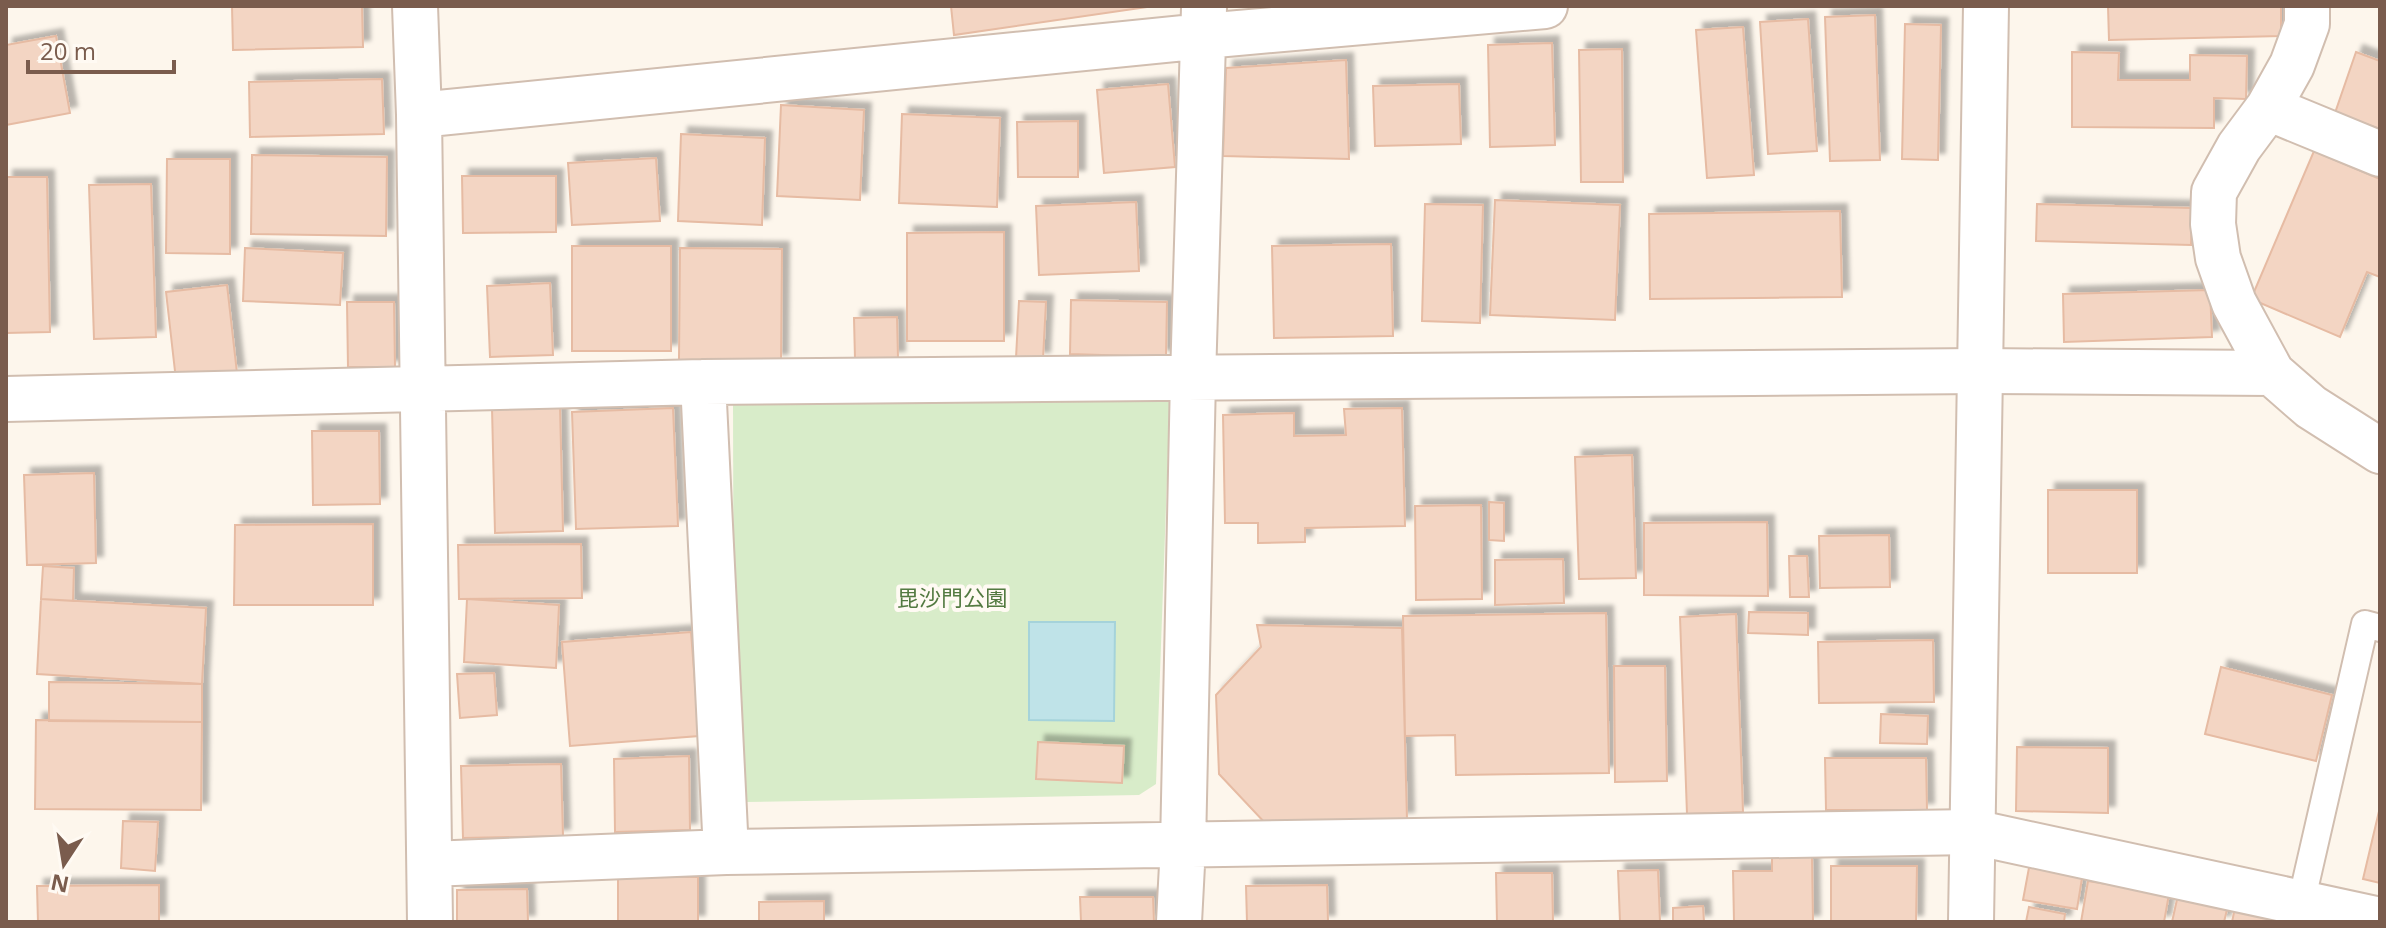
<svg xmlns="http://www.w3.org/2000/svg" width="2386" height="928" font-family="'Open Sans','Noto Sans JP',sans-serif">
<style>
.green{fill:#d8ecc9}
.water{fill:#bfe3e8;stroke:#a5d3da;stroke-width:2}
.building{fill:#f3d5c3;stroke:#e6bba3;stroke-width:2;filter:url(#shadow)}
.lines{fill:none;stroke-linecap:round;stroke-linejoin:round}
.service-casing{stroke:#d1beb0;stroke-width:30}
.minor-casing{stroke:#d1beb0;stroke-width:48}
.tertiary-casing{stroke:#d1beb0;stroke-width:48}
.service{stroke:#fff;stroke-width:26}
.minor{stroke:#fff;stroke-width:44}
.tertiary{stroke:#fff;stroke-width:44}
.labels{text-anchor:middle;stroke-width:8;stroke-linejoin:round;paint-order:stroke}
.park-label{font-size:22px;fill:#537a41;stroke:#fffaf3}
</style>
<defs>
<filter id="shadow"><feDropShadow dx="7" dy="-7" stdDeviation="2" flood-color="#0004"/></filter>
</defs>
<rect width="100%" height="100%" fill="#fdf6ec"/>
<path class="green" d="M 1170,395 L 1156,784 L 1139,795 L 746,802 L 734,783 L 733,403 Z"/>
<path class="water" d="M 1029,622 L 1115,622 L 1114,721 L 1029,720 Z"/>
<path class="building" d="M 232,6 L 362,6 L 363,47 L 233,50 Z
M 951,6 L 1154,6 L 954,35 Z
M 2108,6 L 2281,6 L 2281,36 L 2109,40 Z
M 1875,15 L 1880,160 L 1830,161 L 1825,17 Z
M 1808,19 L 1817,151 L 1768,154 L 1760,22 Z
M 1905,24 L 1941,25 L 1938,160 L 1902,159 Z
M 1743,27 L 1754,175 L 1707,178 L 1696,30 Z
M 56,36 L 70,113 L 6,125 L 6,45 Z
M 1552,43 L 1555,145 L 1490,147 L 1488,45 Z
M 1622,49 L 1623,182 L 1581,182 L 1579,50 Z
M 2072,52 L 2119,53 L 2118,80 L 2190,80 L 2190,55 L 2247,56 L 2246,99 L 2214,98 L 2214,128 L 2072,127 Z
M 2356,52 L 2380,61 L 2380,129 L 2335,113 Z
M 1346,60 L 1349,159 L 1223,156 L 1226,68 Z
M 382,79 L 384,134 L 250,137 L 249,82 Z
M 1168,84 L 1175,167 L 1104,173 L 1097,90 Z
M 1459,84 L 1461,144 L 1375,146 L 1373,86 Z
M 781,105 L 864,110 L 860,200 L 777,196 Z
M 902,114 L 1000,118 L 997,207 L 899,203 Z
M 1078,121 L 1078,177 L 1018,177 L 1017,122 Z
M 681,134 L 765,138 L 762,225 L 678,221 Z
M 2314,151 L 2380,179 L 2380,277 L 2367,272 L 2340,337 L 2251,299 Z
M 252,155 L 387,157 L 386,236 L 251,234 Z
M 656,158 L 660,221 L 572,225 L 568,163 Z
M 167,159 L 230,159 L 230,254 L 166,253 Z
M 462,176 L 556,176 L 556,232 L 463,233 Z
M 6,177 L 47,177 L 50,332 L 6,333 Z
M 151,184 L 156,337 L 94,339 L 89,185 Z
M 1495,200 L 1620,205 L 1615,320 L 1490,315 Z
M 1136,202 L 1139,271 L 1039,275 L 1036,206 Z
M 1425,204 L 1483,205 L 1480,323 L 1422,321 Z
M 2037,204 L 2192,208 L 2191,245 L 2036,241 Z
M 1840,211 L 1842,297 L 1650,299 L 1649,214 Z
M 1004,232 L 1004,341 L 907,341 L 907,233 Z
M 1391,244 L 1393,336 L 1274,338 L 1272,246 Z
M 572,246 L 671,246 L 671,351 L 572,351 Z
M 245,248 L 343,253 L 340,305 L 243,301 Z
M 680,248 L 782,249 L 781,361 L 679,360 Z
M 550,283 L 553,355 L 490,357 L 487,286 Z
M 227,285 L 237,373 L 176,380 L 166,292 Z
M 2210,290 L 2212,337 L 2064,342 L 2063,294 Z
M 1071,300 L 1167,302 L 1166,357 L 1070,354 Z
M 1019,301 L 1046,302 L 1043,359 L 1016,358 Z
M 347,302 L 394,302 L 395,367 L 348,367 Z
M 897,317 L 898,358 L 855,359 L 854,318 Z
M 560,407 L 563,531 L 495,533 L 492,408 Z
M 673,408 L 678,526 L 576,529 L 572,412 Z
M 1402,408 L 1405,526 L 1305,528 L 1305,542 L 1258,543 L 1258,523 L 1225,523 L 1223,415 L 1294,413 L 1294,436 L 1346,435 L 1344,409 Z
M 312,431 L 379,431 L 380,504 L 313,505 Z
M 1632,455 L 1636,578 L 1579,579 L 1575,457 Z
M 94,473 L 96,563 L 27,565 L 24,475 Z
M 2048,490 L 2137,490 L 2137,573 L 2048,573 Z
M 1489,502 L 1504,503 L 1504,541 L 1489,540 Z
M 1481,505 L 1482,599 L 1416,600 L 1415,506 Z
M 1767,522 L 1768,596 L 1644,595 L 1644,523 Z
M 373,524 L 373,605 L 234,605 L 235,525 Z
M 1889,535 L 1890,587 L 1820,588 L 1819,536 Z
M 581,544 L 582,598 L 459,599 L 458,545 Z
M 1789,556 L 1807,556 L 1809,597 L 1790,597 Z
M 1563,559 L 1564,603 L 1495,605 L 1495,560 Z
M 43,566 L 74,568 L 73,601 L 41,599 Z
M 41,599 L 206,608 L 202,684 L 37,674 Z
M 467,599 L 559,605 L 556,668 L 464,662 Z
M 1749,612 L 1808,613 L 1808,635 L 1748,633 Z
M 1606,613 L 1609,773 L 1456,775 L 1455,735 L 1405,736 L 1403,616 Z
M 1736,614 L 1743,812 L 1687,814 L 1680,617 Z
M 1257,625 L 1402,628 L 1407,819 L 1266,824 L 1219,774 L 1216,695 L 1261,647 Z
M 691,632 L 699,736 L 570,746 L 562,642 Z
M 1933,640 L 1934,702 L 1819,703 L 1818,642 Z
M 1614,666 L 1665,666 L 1667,781 L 1615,782 Z
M 2221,667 L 2332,695 L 2316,761 L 2205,734 Z
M 494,673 L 497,715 L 460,718 L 457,674 Z
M 49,682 L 202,684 L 202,722 L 49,721 Z
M 1881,714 L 1928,716 L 1927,744 L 1880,743 Z
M 36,720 L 202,722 L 201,810 L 35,809 Z
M 1038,742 L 1124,746 L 1122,783 L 1036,779 Z
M 2017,747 L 2108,748 L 2108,813 L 2016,811 Z
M 689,756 L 690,830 L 615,832 L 614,759 Z
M 1825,758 L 1926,758 L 1927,810 L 1826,810 Z
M 561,764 L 563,836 L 463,838 L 461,766 Z
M 2380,807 L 2380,883 L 2363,879 Z
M 123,821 L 158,822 L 155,871 L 121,868 Z
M 1772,857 L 1812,857 L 1813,922 L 1734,922 L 1733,871 L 1772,871 Z
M 2031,857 L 2084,866 L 2077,909 L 2023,900 Z
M 1831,866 L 1917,866 L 1916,922 L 1831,922 Z
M 1658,870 L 1660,922 L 1620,922 L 1618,871 Z
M 1496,873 L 1552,873 L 1553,922 L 1497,922 Z
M 618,876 L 698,877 L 698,922 L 618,922 Z
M 2088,881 L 2169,894 L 2164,922 L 2081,922 Z
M 159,885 L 159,922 L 38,922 L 37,886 Z
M 1327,885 L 1328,922 L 1247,922 L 1246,886 Z
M 2180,886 L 2230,897 L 2224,922 L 2172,922 Z
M 527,889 L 528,922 L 457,922 L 457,890 Z
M 1080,897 L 1153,897 L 1154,922 L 1081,922 Z
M 2237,898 L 2323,922 L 2232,922 Z
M 824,901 L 824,922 L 759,922 L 759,902 Z
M 1703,906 L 1704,922 L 1673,922 L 1673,908 Z
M 2029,907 L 2065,914 L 2064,922 L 2026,922 Z"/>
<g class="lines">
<defs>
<path id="service" d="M 2301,903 L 2365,624 L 2380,628"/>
<path id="minor" d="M 415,6 L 419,115 L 430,922
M 2307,6 L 2307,24 L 2292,65 L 2268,108 L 2239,147 L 2214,192 L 2213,224 L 2218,258 L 2234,303 L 2272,373 L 2311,407 L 2380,451
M 2268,108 L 2380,154
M 419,115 L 1204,36 L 1545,6
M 703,382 L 726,852
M 6,399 L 703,382 L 1979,371 L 2272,373
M 430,864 L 726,852 L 1973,832 L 2380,920
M 1179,922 L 1183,846 L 1193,378 L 1204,8"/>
<path id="tertiary" d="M 1971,922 L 1986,6"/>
</defs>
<use href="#service" class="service-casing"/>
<use href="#minor" class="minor-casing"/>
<use href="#tertiary" class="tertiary-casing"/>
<use href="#service" class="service"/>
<use href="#minor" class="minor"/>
<use href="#tertiary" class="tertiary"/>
</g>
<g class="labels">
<g class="park-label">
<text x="952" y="606">毘沙門公園</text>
</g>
</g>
<rect width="2386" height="928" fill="none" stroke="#7a5c4d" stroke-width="16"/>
<g transform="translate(64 864) rotate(192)" stroke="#fffaf3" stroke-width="6" paint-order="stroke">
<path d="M0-6L14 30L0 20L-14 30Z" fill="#7a5c4d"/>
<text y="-12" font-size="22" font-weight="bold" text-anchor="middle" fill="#7a5c4d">N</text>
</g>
<path d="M28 60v12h146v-12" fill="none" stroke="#7a5c4d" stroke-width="4"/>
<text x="40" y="60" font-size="24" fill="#7a5c4d" stroke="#fffaf3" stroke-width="6" paint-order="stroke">20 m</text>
</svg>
